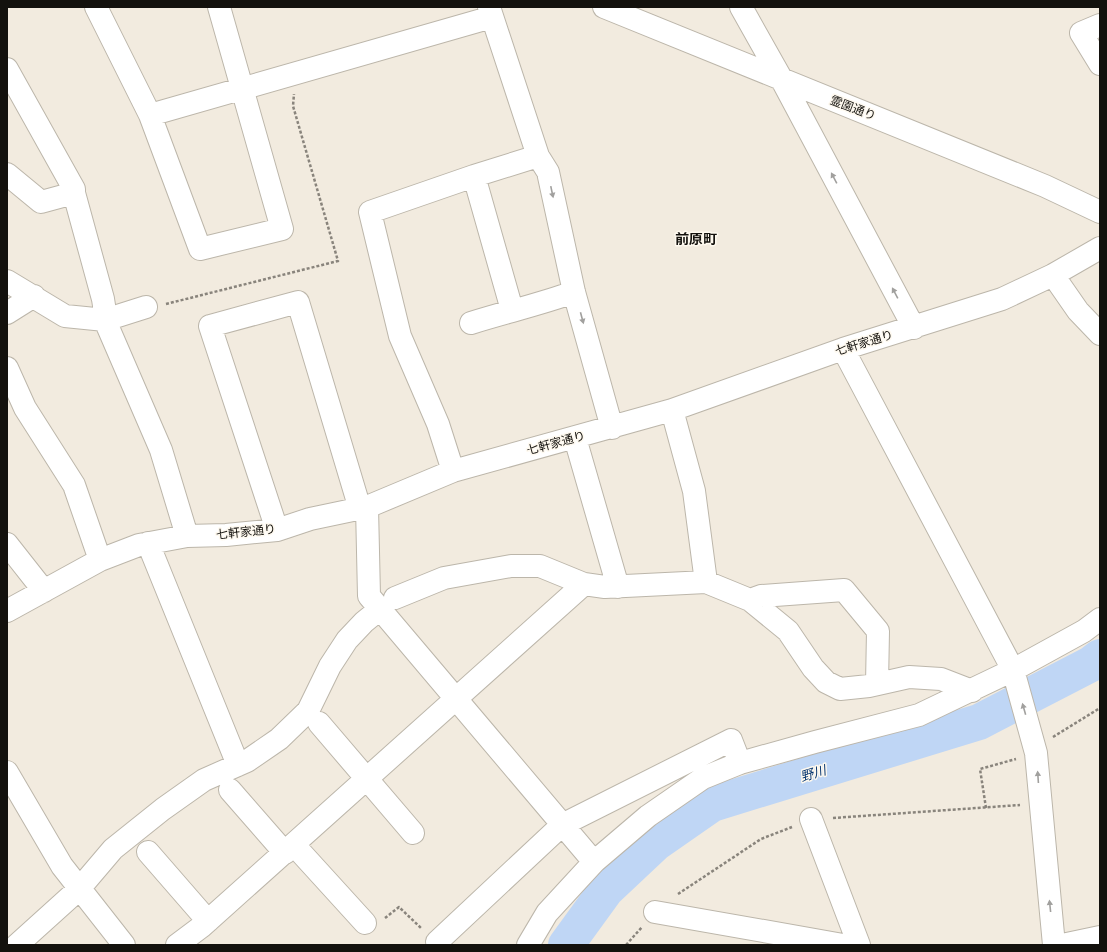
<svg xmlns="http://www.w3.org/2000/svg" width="1107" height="952" font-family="Rubik,'Noto Sans JP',sans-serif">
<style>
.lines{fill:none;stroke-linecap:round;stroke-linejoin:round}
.river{stroke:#bfd6f5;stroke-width:36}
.minor-casing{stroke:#bcb6aa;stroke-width:24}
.path{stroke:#89847c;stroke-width:2.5;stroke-dasharray:3 2;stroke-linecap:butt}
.minor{stroke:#fff;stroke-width:22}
.oneway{fill:#a1a09e}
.labels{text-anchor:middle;stroke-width:3;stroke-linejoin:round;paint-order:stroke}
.street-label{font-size:12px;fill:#13110d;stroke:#fef9ef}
.water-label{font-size:13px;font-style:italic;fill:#04346f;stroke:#fef9ef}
.quarter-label{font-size:14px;font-weight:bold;fill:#13110d;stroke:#fef9ef}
</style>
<rect width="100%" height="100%" fill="#f2ebdf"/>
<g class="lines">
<path class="river" d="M 566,945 L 606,890 L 656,843 L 712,804 L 979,722 L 1091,664 L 1100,657"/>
<defs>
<path id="minor" d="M 96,7 L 150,115 L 492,17
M 489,7 L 538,156 L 548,172 L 574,292 L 612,428
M 604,7 L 1045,186 L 1100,212
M 741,7 L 782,80 L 914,328
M 1100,25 L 1081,33 L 1100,64
M 7,69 L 74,189 L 74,193 L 41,202 L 7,174
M 150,115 L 200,249 L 282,229 L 219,7
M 474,176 L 512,310
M 74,193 L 103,299 L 107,325 L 161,450 L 187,536
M 1053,275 L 1078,311 L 1100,334
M 7,281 L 65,316 L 105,320 L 146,307
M 7,313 L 34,296
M 471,323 C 506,312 541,304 574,292
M 843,349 L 1013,670 L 1036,753 L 1054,945
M 7,368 L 25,408 L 74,485 L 100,560
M 672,410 L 694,491 L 706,582
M 575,438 L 618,587
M 453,471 L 438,424 L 400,336 L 370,212 L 474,176 L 538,156
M 367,507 L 369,596 L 594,862
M 277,530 L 210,326 L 298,302 L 360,509
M 148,543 L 238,765
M 7,544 L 44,591
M 395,598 L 444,578 L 511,566 L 540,566 L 584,584 L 605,587 L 706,582 L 750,600 L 788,631 L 813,668 L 826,682 L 840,689 L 869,686 L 909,677 L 941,679 L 972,691
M 750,600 L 761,596 L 844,590 L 878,631 L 877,684
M 7,611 L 100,560 L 139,545 L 187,536 L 226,535 L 277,530 L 310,519 L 367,507 L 453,471 L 672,410 L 843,349 L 1002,299 L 1053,275 L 1100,248
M 319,723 L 413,833
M 7,772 L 62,866 L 124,945
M 230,790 L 285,853
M 811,819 L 859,945
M 294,845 L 365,923
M 148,852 L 208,921
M 655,912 L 843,945
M 17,945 L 79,889 L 113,849 L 163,809 L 204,780 L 247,761 L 279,739 L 308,711 L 330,666 L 347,640 L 364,622 L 380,609
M 177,945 L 201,927 L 584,584
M 439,945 L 437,942 L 562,825 L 731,740 L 740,763
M 528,945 L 547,913 L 594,862 L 648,816 L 703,778 L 740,763 L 815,742 L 919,715 L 1013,670 L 1084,631 L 1100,619
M 1062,945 L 1100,937"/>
</defs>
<use href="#minor" class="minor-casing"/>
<path class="path" d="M 166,304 L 338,261 L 293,106 L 294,94
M 1053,737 L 1100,708
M 986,808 L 980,769 L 1016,759
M 833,818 L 1020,805
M 678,894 L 761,839 L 792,827
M 385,918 L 399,907 L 421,928
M 626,945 L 642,927"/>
<use href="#minor" class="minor"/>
</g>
<defs><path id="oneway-solid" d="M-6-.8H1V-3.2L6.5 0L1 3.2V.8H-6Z"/></defs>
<g class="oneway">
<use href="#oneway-solid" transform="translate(834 178) rotate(-118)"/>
<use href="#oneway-solid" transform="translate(552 192) rotate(78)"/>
<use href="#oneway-solid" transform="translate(895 293) rotate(-118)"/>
<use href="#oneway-solid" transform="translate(582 318) rotate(75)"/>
<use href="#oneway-solid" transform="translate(1024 709) rotate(-106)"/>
<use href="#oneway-solid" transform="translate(1038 777) rotate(-94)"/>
<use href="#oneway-solid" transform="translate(1050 906) rotate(-96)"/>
</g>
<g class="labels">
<g class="street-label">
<text transform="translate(853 108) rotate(21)" y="4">霊園通り</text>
<text transform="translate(864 343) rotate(-17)" y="4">七軒家通り</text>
<text transform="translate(556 443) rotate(-15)" y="4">七軒家通り</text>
<text transform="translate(246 532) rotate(-6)" y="4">七軒家通り</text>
</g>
<g class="water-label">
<text transform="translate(813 773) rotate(-17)" y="5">野川</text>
</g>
<g class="quarter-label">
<text x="696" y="244">前原町</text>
</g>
</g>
<rect width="1107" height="952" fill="none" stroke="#13110d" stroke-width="16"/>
</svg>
